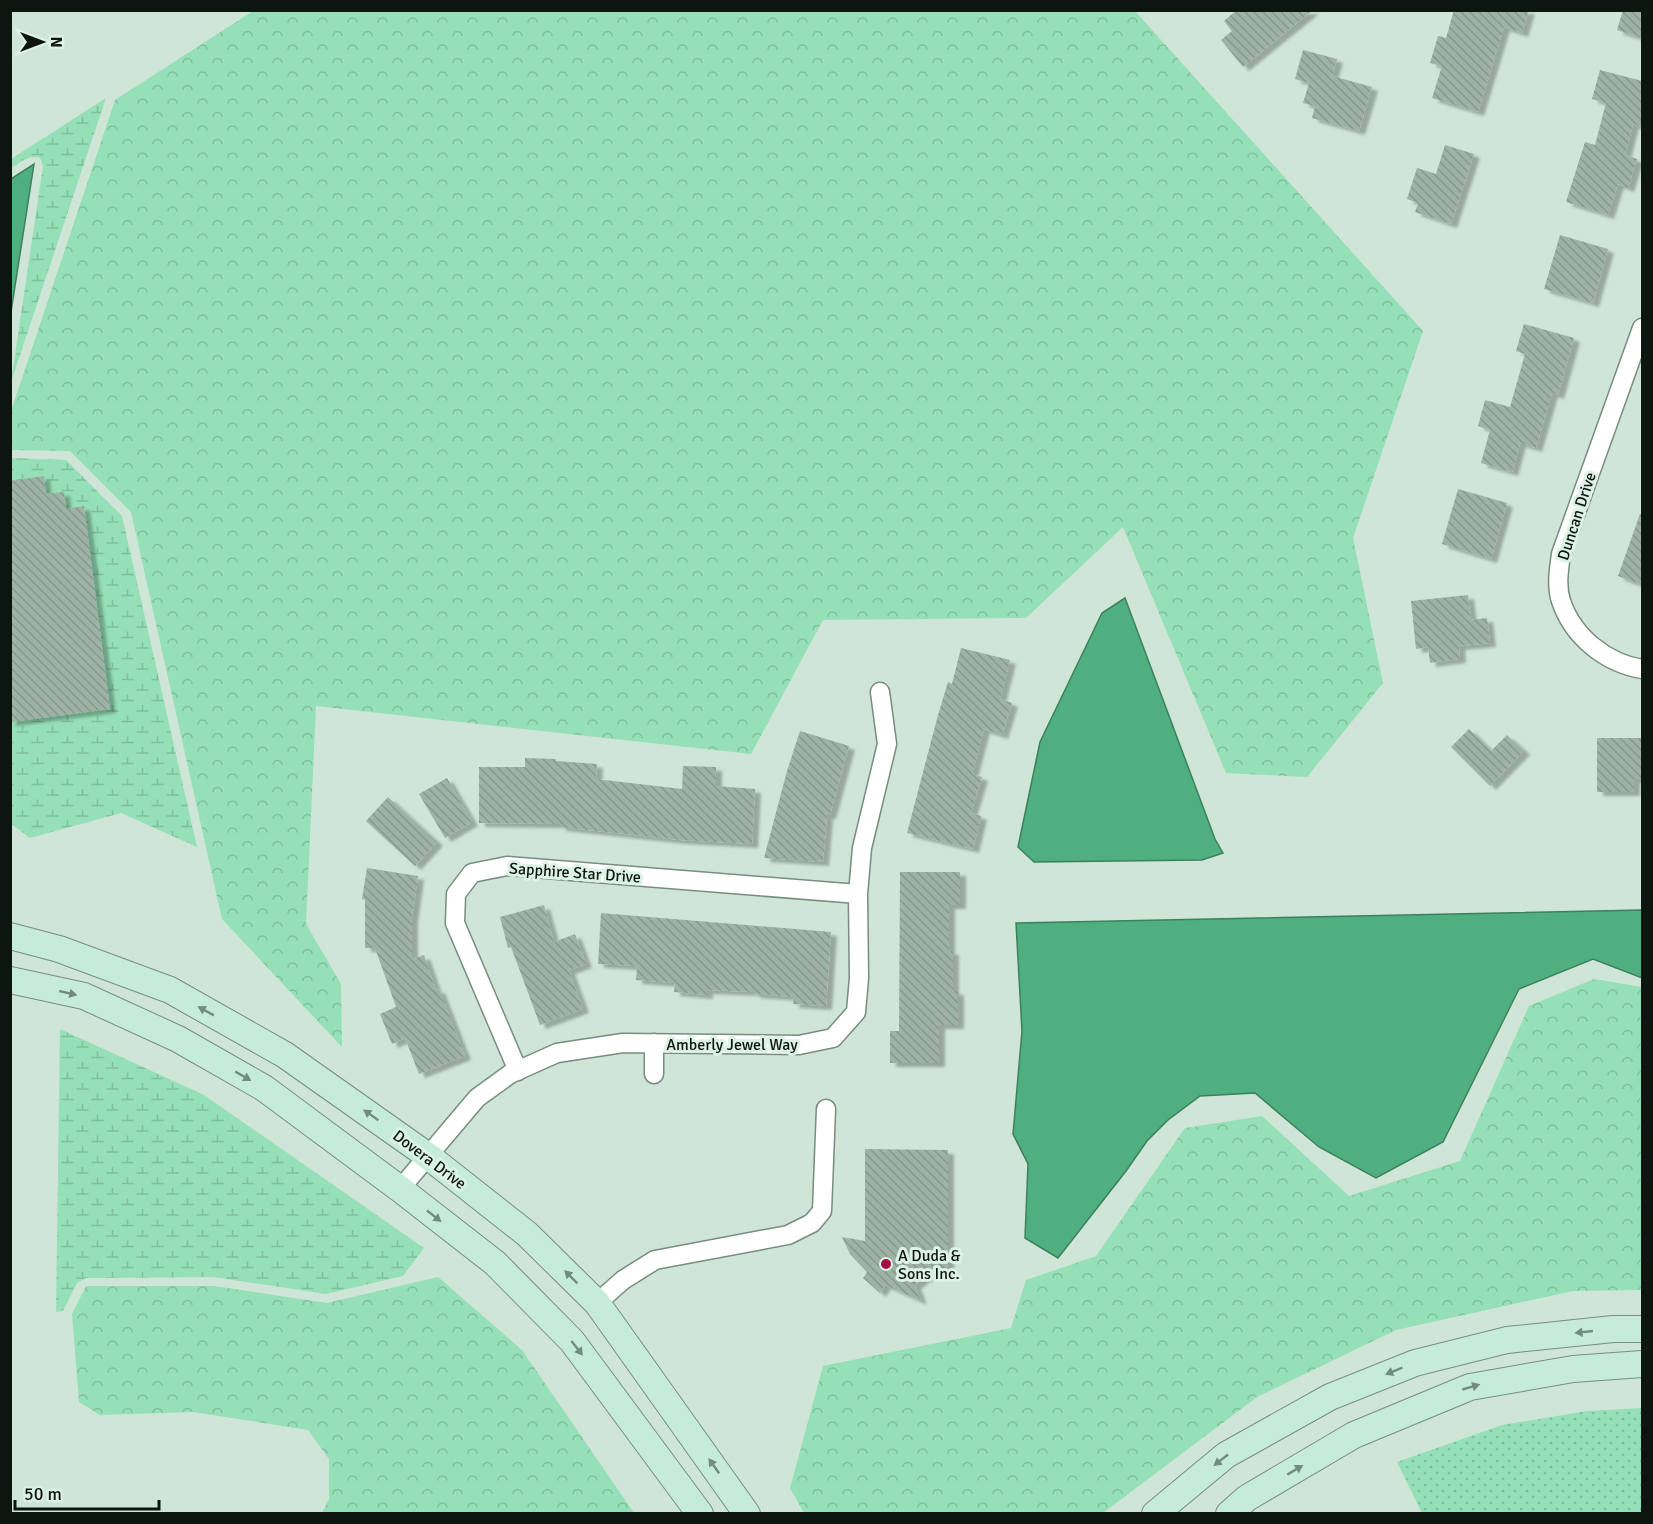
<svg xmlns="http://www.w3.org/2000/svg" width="1653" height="1524" font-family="Signika,sans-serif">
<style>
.grass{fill:url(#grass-dots)}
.forest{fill:url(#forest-crowns)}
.wetland{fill:url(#wetland-marsh)}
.water{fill:#50af7e;stroke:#3c815d;stroke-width:1.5}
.building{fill:url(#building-back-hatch);filter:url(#shadow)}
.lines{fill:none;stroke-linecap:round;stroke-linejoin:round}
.street-casing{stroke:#788c80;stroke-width:21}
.secondary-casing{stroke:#788c80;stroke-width:28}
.street{stroke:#fff;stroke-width:18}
.secondary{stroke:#c5ecda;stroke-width:26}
.oneway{fill:#728b80}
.poi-dot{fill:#a40a43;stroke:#dcf2e4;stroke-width:2}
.labels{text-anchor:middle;stroke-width:6;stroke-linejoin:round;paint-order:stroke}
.street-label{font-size:16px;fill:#0d1511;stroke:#dcf2e4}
.poi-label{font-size:16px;fill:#0d1511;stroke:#dcf2e4;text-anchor:start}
</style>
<defs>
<pattern id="grass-dots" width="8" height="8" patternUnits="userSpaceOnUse" patternTransform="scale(1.5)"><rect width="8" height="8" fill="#95e0b6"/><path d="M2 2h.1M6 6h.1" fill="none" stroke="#7fbf9b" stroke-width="1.8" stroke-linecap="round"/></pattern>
<pattern id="forest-crowns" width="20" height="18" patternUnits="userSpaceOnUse" patternTransform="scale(1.5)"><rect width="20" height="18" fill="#95e0b6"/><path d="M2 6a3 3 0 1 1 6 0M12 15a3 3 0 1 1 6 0" fill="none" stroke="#7fbf9b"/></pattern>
<pattern id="wetland-marsh" width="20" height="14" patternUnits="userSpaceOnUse" patternTransform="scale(1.5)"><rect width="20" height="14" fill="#95e0b6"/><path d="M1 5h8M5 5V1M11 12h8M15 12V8" fill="none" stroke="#7fbf9b"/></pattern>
<pattern id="building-back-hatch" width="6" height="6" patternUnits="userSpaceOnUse" patternTransform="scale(1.5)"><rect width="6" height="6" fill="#9eb3a6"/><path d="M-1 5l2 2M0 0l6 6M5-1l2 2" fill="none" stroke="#87998e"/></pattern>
<filter id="shadow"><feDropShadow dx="6" dy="4" stdDeviation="1.5" flood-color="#0004"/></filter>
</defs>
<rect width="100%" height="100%" fill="#cfe5d7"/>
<path class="grass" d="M 1642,1408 L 1642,1513 L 1422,1513 L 1397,1462 L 1502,1425 L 1587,1411 Z"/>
<path class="forest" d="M 253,11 L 1135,11 L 1423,331 L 1353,538 L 1383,683 L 1307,777 L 1226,773 L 1123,527 L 1026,618 L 823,620 L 751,754 L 316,706 L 306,924 L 341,984 L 342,1047 L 222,919 L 131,512 L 70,451 L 11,450 L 11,411 L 115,100 Z
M 1594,979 L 1642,987 L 1642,1290 L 1573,1291 L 1396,1330 L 1257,1397 L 1103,1513 L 804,1513 L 790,1488 L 823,1366 L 1011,1328 L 1026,1280 L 1096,1256 L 1185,1128 L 1262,1116 L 1349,1196 L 1460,1161 L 1529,1006 Z
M 438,1277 L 522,1350 L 634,1513 L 322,1513 L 329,1499 L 329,1459 L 308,1430 L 193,1412 L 100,1415 L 79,1402 L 72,1314 L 86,1286 L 214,1286 L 327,1303 Z"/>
<path class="wetland" d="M 106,98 L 11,382 L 43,166 L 40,158 C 29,154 20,163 11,168 L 11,159 Z
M 11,458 L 66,460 L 122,516 L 197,847 L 121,813 L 30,838 L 11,824 Z
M 60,1029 L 204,1095 L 424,1248 L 403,1276 L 326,1294 L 214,1277 L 86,1278 L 77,1283 L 63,1311 L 56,1312 Z"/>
<path class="water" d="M 34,164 L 11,312 L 11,179 Z
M 1125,598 L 1215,839 L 1223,853 L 1202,860 L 1034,862 L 1018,847 L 1040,742 L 1102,613 Z
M 1642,910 L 1642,978 L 1593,959 L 1519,989 L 1443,1142 L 1376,1178 L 1319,1147 L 1255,1093 L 1200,1096 L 1168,1120 L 1147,1141 L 1126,1171 L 1058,1258 L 1025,1238 L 1028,1164 L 1013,1134 L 1022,1031 L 1016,923 Z"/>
<path class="building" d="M 1237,10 L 1313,10 L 1243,67 L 1221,40 L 1232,31 L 1224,21 Z
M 1454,10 L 1529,10 L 1522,33 L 1504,27 L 1478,112 L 1432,98 L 1442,66 L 1430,63 L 1438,36 L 1446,38 Z
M 1623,10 L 1642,10 L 1642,38 L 1617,30 Z
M 1303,50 L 1337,59 L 1332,76 L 1372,87 L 1359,131 L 1312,118 L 1315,106 L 1303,103 L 1309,83 L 1295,79 Z
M 1600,70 L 1642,81 L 1642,127 L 1633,124 L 1625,155 L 1637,159 L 1628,188 L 1618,184 L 1608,215 L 1566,202 L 1585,142 L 1595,145 L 1606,103 L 1592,99 Z
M 1445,145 L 1474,154 L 1451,224 L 1415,212 L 1418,203 L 1407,199 L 1417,168 L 1436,174 Z
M 1560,235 L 1608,249 L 1593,303 L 1544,289 Z
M 1524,324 L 1574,338 L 1558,395 L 1552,393 L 1536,448 L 1520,443 L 1512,472 L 1481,463 L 1490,430 L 1478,426 L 1485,400 L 1510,407 L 1525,354 L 1516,351 Z
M 44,476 L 46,494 L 64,492 L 66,509 L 84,506 L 110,709 L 10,722 L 10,481 Z
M 1458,489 L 1507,503 L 1491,559 L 1442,544 Z
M 1640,514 L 1642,515 L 1642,585 L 1618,576 Z
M 1468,595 L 1471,620 L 1487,618 L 1490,643 L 1459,646 L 1460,659 L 1430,663 L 1428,647 L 1416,649 L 1411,601 Z
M 961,648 L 1010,660 L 1000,699 L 1012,703 L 1002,735 L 984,729 L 972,774 L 982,777 L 971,813 L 981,816 L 973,849 L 907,833 L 938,715 L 948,682 L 952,684 Z
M 1469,729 L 1491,751 L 1507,735 L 1524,751 L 1490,786 L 1451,747 Z
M 800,731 L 849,746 L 830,815 L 827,815 L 823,862 L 764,858 L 787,771 Z
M 1597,738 L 1642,738 L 1642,779 L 1634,779 L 1634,792 L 1597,792 Z
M 525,758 L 556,759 L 556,761 L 597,764 L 596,779 L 682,789 L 683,766 L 716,767 L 716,786 L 755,789 L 752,844 L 680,840 L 560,827 L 560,824 L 479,823 L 479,767 L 525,767 Z
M 447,778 L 472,822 L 445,838 L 419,794 Z
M 388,797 L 437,842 L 415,866 L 366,821 Z
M 367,868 L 418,876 L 412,918 L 412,959 L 424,955 L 436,990 L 439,989 L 465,1056 L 419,1074 L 405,1038 L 392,1044 L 380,1014 L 396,1007 L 375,948 L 365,948 L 365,900 L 362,899 Z
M 900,872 L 960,872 L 960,905 L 949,905 L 949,951 L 953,951 L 953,991 L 958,991 L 958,1025 L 939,1025 L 939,1063 L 890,1063 L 890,1031 L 899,1031 Z
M 544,905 L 554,942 L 575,934 L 586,964 L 569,970 L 583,1009 L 540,1025 L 511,947 L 508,948 L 500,917 Z
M 601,913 L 831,932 L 826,1006 L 793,1004 L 794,997 L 754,994 L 754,992 L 707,990 L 707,995 L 674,992 L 675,983 L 636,980 L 637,966 L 598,964 Z
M 865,1149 L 948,1150 L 948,1273 L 931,1273 L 915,1285 L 921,1301 L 885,1285 L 880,1293 L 863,1278 L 867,1272 L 850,1254 L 842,1237 L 865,1241 Z"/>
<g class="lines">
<defs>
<path id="street" d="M 1642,328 L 1561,554 C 1559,569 1556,586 1561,601 C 1573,637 1606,663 1642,669
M 654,1043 L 654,1074
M 518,1071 L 455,923 L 456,894 L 472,873 L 507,866 L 858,894
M 400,1189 L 477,1098 L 510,1074 L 557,1053 L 623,1043 L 799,1045 L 833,1038 L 856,1012 L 859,978 L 858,894 L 862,848 L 887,744 L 880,692
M 597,1303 L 623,1280 L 655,1260 L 788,1235 L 812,1223 L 822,1211 L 826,1109"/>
<path id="secondary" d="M 10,936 L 59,949 L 170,990 L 285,1055 L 428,1156 L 527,1234 L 597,1303 L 747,1514
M 10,980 L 84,996 L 178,1039 L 264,1088 L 400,1189 L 495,1263 L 572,1341 L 700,1514
M 1155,1514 L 1226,1455 L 1330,1397 L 1415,1363 L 1507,1340 L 1613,1329 L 1642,1329
M 1229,1514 L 1247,1498 L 1354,1435 L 1470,1387 L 1573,1369 L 1642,1364"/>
</defs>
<use href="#street" class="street-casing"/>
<use href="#secondary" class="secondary-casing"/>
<use href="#street" class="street"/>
<use href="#secondary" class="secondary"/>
</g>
<defs><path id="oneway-solid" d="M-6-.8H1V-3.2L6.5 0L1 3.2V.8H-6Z" transform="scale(1.5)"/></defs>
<g class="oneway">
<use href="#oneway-solid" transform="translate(68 993) rotate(13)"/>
<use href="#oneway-solid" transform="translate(206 1011) rotate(-151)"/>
<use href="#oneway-solid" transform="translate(243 1076) rotate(30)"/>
<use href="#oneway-solid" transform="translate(371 1115) rotate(-145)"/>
<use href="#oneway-solid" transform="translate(434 1216) rotate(38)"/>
<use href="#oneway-solid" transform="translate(571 1277) rotate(-135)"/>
<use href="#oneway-solid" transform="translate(1584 1332) rotate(174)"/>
<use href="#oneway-solid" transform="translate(577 1348) rotate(52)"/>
<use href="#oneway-solid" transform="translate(1394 1371) rotate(158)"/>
<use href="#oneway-solid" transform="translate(1471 1387) rotate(-16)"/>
<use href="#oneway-solid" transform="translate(1221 1460) rotate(142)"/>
<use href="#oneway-solid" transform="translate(714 1466) rotate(-125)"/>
<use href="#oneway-solid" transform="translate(1295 1470) rotate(-31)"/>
</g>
<circle class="poi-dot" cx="886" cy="1264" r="6"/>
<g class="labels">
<g class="street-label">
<text transform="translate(1576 516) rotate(-72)" y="6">Duncan Drive</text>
<text transform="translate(575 872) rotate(4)" y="6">Sapphire Star Drive</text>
<text x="732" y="1050">Amberly Jewel Way</text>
<text transform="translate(430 1159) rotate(37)" y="6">Dovera Drive</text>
</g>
<g class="poi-label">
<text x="898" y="1261">A Duda &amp;<tspan x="898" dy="18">Sons Inc.</tspan></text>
</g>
</g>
<rect width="1653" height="1524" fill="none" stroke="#0d1511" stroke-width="24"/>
<g transform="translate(42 42) rotate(90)" stroke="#dcf2e4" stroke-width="4.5" paint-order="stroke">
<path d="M0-4.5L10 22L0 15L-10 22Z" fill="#0d1511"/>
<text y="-9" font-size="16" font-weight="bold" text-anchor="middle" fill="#0d1511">N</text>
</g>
<path d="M15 1500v9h144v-9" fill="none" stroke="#0d1511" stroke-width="3"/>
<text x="24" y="1500" font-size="18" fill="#0d1511" stroke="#dcf2e4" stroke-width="4.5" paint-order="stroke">50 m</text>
</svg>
